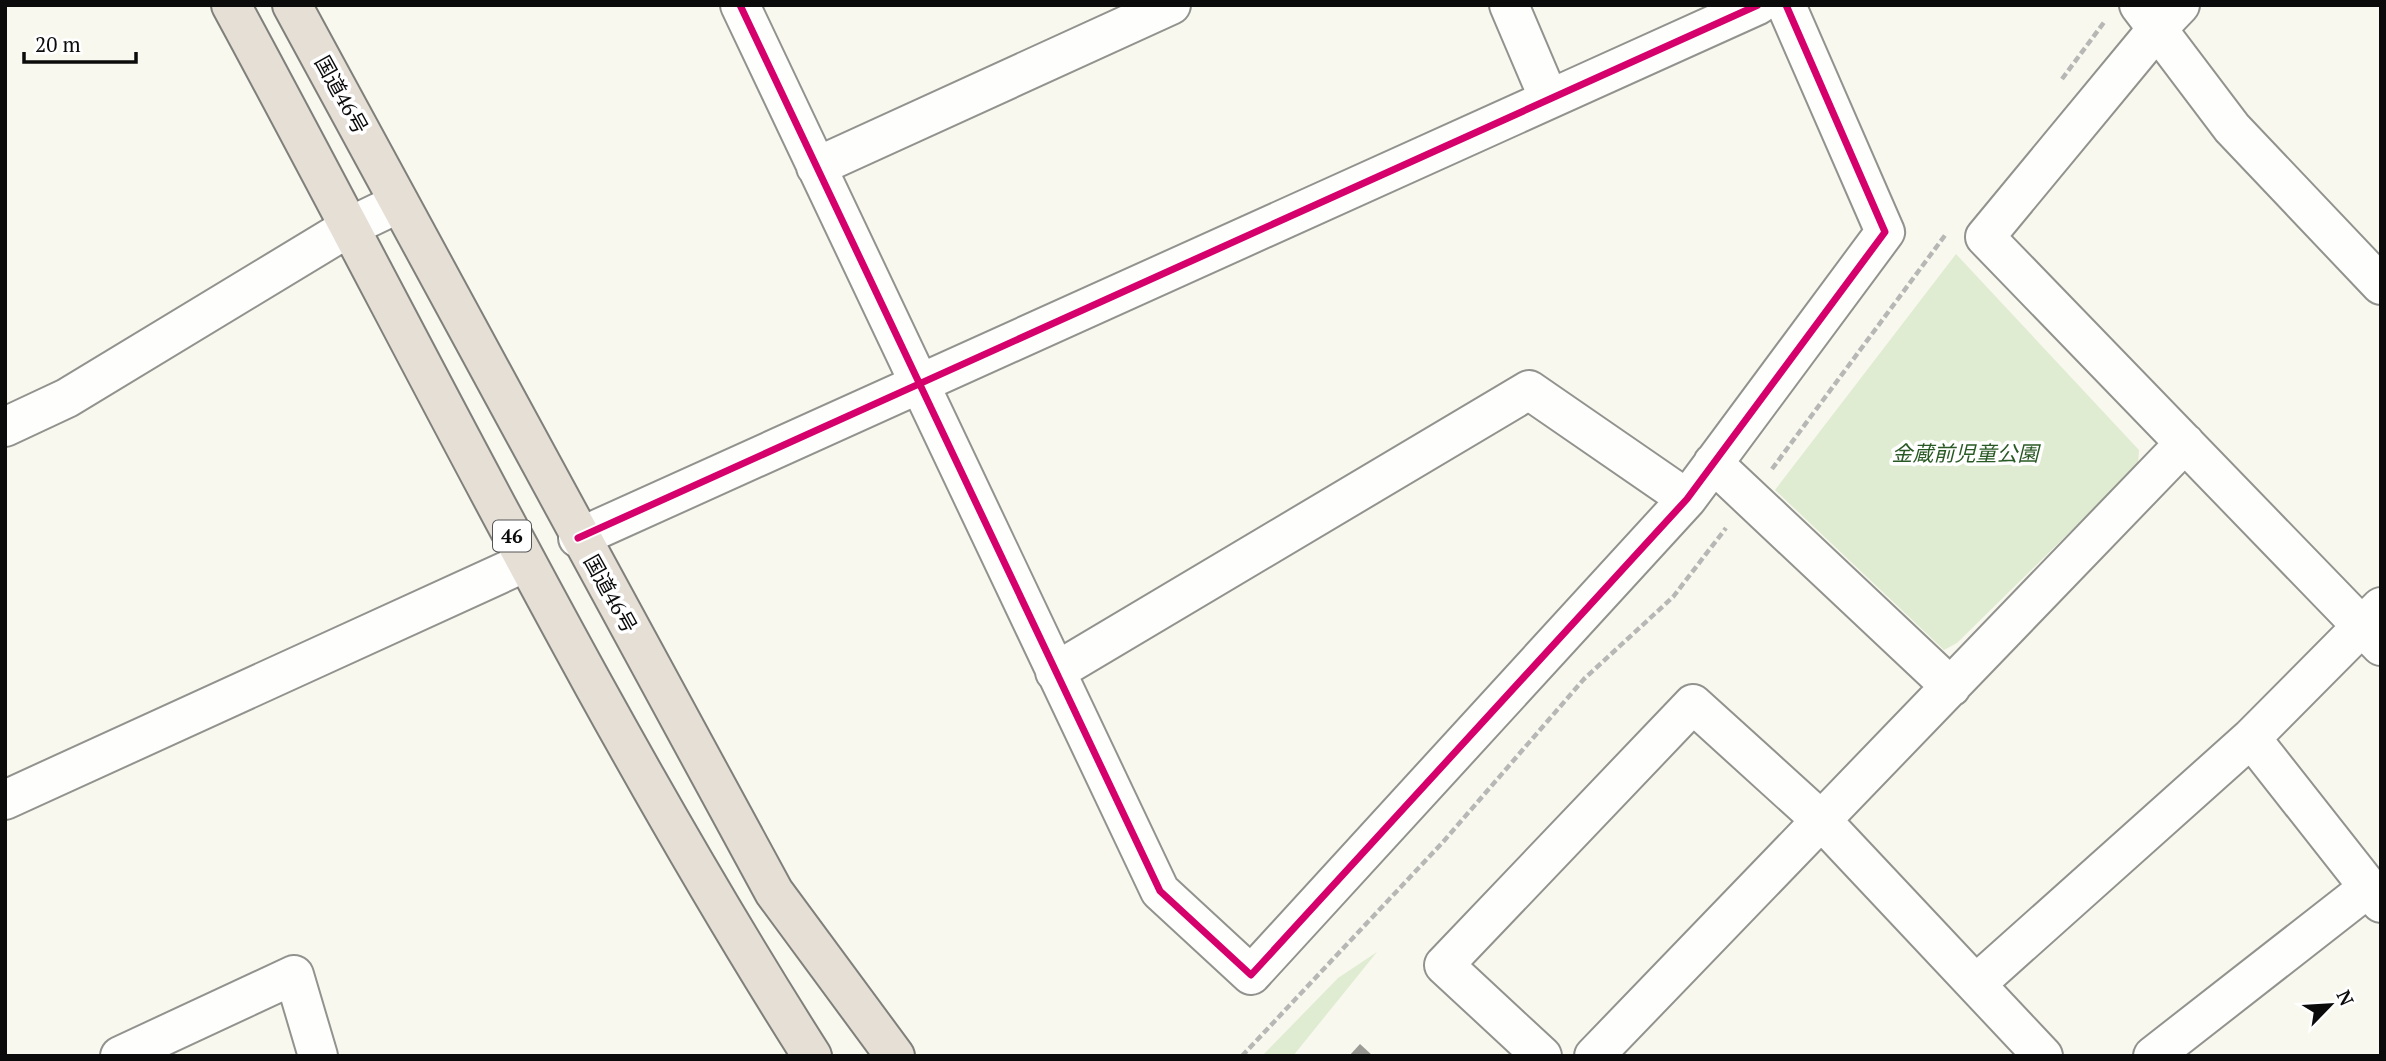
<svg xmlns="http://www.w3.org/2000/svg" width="2386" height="1061" font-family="'PT Serif','Noto Sans JP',serif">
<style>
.green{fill:#dfecd1}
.building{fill:#9b9a95}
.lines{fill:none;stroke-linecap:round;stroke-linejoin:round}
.minor-casing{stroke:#92928e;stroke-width:42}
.highway-casing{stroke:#7f7f7b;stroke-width:42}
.path{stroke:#b7b7b5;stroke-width:4.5;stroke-dasharray:7 3.5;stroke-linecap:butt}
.minor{stroke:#fefefd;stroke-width:38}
.highway{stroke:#e6dfd6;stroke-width:38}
.cycleway-casing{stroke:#fff;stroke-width:11}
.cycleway{stroke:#d6006c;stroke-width:7}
.labels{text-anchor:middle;stroke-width:7;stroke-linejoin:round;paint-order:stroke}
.shield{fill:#fff;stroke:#545454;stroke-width:2}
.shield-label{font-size:19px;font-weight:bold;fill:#0b0b0b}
.street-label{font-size:21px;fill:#0b0b0b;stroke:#fff}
.park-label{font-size:21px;font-style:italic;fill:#295924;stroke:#fff}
</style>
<rect width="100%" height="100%" fill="#f8f8ef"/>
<path class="green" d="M 1956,254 L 2139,450 L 2138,465 L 1957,643 L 1944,650 L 1775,490 Z
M 1377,952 L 1293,1056 L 1262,1056 L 1338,978 Z"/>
<path class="building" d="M 1360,1044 L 1373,1056 L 1349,1056 Z"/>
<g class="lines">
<defs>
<path id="minor" d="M 740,5 L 1160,891 L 1251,975 L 1687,499 L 1885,232 L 1786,5
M 1509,5 L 1549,99
M 2139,5 L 2232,128 L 2381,285
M 2180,5 L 2157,29 L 1985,237 L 2381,646
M 816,167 L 1171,5
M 5,427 L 67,398 L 351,226 L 399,203
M 1713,463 L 1951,687
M 578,538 L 1758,5
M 2381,607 L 2251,738 L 2381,903
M 1055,672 L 1529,390 L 1687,499
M 5,800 L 526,562
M 1976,984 L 2251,738
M 120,1056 L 294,975 L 318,1056
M 1542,1056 L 1444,965 L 1693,704 L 1823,822 L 2043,1056
M 1594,1056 L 2185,443
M 2153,1056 L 2368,888"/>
<path id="highway" d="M 231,5 C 422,357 597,718 812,1056
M 292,5 L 774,892 L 895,1056"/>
</defs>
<use href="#minor" class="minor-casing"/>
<use href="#highway" class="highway-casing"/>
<path class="path" d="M 2062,79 L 2105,21
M 1772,469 L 1946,234
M 1242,1056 L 1443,842 L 1584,679 L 1673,597 L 1726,528"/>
<use href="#minor" class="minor"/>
<use href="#highway" class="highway"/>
<defs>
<path id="cycleway" d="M 740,5 L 1160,891 L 1251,975 L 1687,499 L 1885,232 L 1786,5
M 578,538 L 1758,5"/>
</defs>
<use href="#cycleway" class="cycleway-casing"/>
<use href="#cycleway" class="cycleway"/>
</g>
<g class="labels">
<rect class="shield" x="493" y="520.5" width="38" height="31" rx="5"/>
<g class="shield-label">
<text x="512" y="543">46</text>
</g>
<g class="street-label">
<text transform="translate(341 95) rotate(61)" y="7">国道46号</text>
<text transform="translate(610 594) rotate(61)" y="7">国道46号</text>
</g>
<g class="park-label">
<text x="1965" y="461">金蔵前児童公園</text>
</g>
</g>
<rect width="2386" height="1061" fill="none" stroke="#0b0b0b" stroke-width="14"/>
<g transform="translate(2330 1005) rotate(65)" stroke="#ffffff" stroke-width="5" paint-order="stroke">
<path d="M0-5L12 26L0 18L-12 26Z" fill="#0b0b0b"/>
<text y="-10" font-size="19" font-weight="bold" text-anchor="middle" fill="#0b0b0b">N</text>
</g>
<path d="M24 52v10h112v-10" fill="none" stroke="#0b0b0b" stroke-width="3.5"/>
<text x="35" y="52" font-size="21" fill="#0b0b0b" stroke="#ffffff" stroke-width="5" paint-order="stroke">20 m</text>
</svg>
